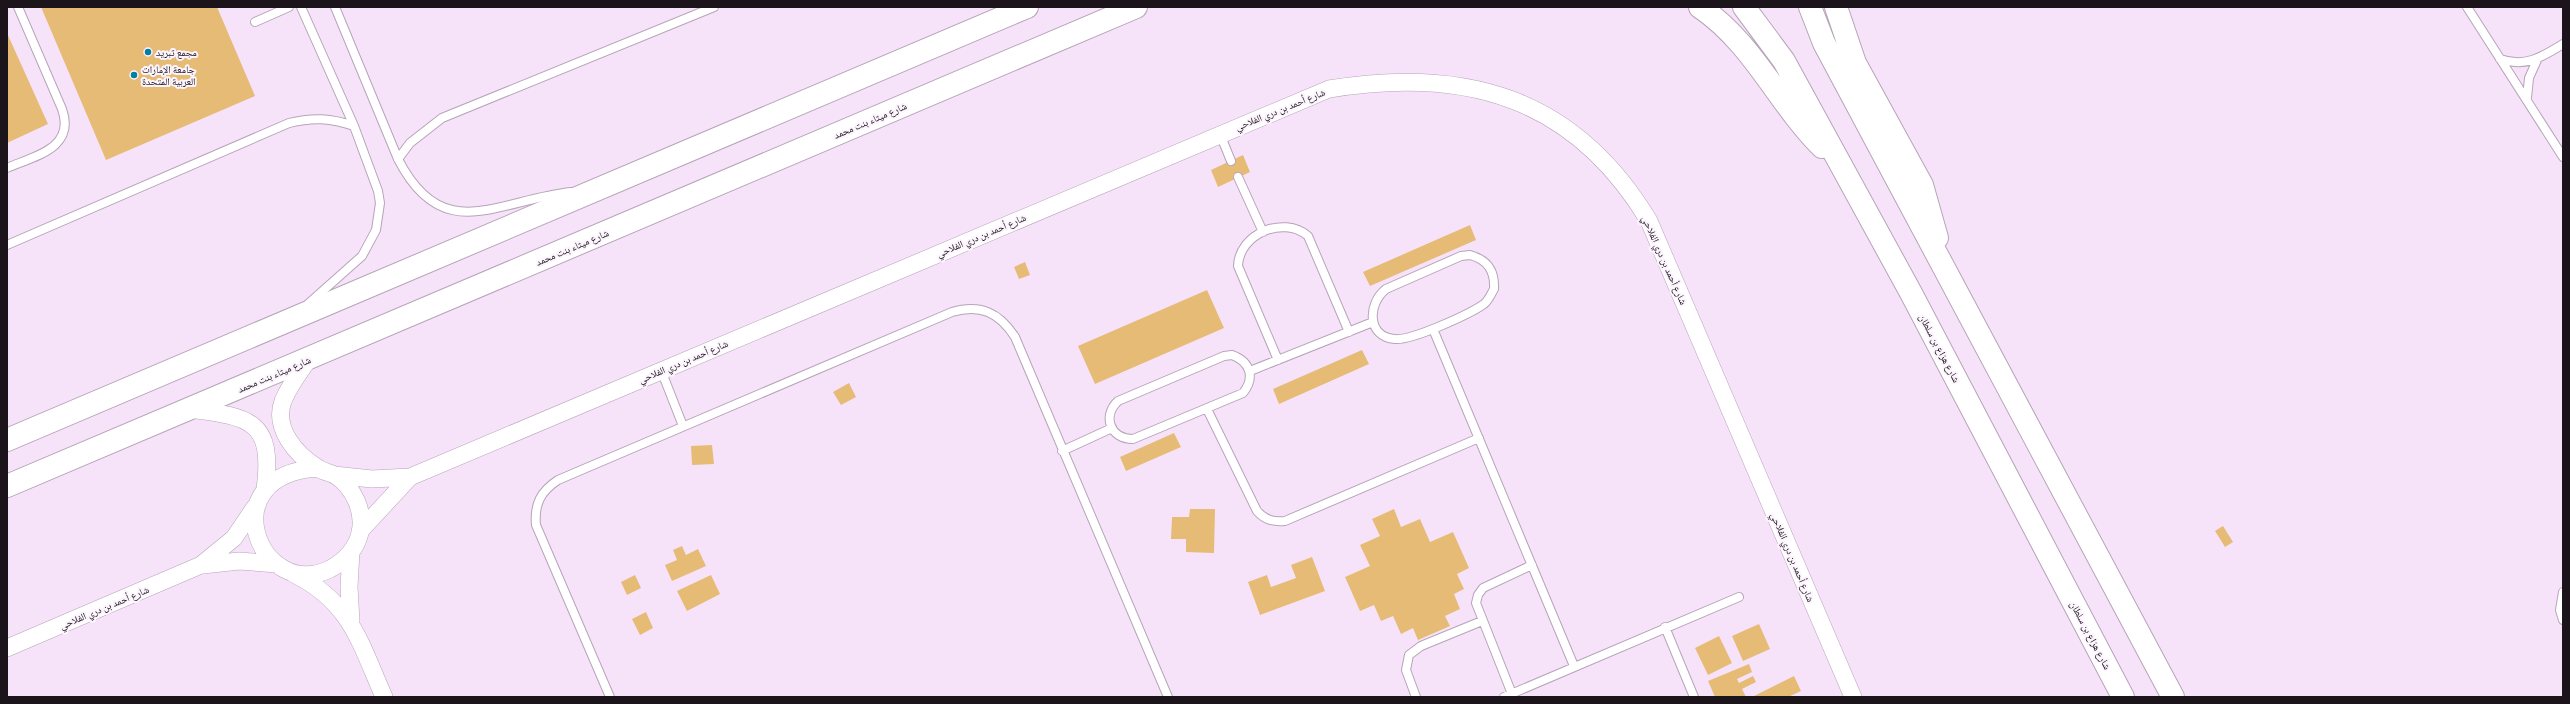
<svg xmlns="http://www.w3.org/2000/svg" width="2570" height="704" font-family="Signika,'Noto Naskh Arabic',sans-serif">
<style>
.building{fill:#e6bb76}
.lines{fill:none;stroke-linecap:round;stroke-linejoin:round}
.lane-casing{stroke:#b6a4b8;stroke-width:10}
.street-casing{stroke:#b6a4b8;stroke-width:18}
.secondary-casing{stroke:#b6a4b8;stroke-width:24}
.primary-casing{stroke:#b6a4b8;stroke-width:24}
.lane{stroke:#fff;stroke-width:8}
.street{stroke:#fff;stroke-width:17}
.secondary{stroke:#fff;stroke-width:22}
.primary{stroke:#fff;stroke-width:22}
.poi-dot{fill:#007fa5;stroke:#fdf5fd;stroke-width:1.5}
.labels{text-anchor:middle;stroke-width:4;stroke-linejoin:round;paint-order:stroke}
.poi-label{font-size:10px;fill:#1b141b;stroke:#fdf5fd;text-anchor:start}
.street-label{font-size:10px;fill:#1b141b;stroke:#fdf5fd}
</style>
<rect width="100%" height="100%" fill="#f7e3f9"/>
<path class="building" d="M 41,7 L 217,7 L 255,96 L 106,160 Z
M 7,33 L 48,124 L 7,143 Z
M 1243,155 L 1250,172 L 1218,187 L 1211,170 Z
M 1470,225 L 1476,240 L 1370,286 L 1363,272 Z
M 1025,262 L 1030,275 L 1019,279 L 1014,267 Z
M 1207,290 L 1224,328 L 1095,384 L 1078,346 Z
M 1362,350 L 1369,364 L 1279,404 L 1273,389 Z
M 849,383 L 856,397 L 841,405 L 833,392 Z
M 1174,433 L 1181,447 L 1126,471 L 1120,457 Z
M 712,445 L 714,464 L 692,465 L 691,446 Z
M 1190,509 L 1215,509 L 1214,553 L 1186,552 L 1186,539 L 1171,539 L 1172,517 L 1189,517 Z
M 1394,509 L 1401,527 L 1420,519 L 1430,542 L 1453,532 L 1469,568 L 1457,574 L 1464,589 L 1454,594 L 1460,609 L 1445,616 L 1450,626 L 1418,640 L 1413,628 L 1401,634 L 1393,616 L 1381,621 L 1374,605 L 1360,611 L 1345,577 L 1370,566 L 1360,545 L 1380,536 L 1372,519 Z
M 2223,526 L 2233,542 L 2225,547 L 2215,531 Z
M 682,546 L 686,555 L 698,549 L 706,566 L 672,581 L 665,565 L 677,560 L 673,550 Z
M 1312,557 L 1325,591 L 1260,615 L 1248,582 L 1267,575 L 1271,587 L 1296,578 L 1291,565 Z
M 635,575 L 641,588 L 627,595 L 621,582 Z
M 711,575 L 720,594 L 687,611 L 677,591 Z
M 646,612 L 653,628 L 640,635 L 632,619 Z
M 1759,624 L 1770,649 L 1743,661 L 1732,636 Z
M 1719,636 L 1732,663 L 1708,675 L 1695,648 Z
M 1749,664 L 1752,672 L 1737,679 L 1739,683 L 1753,676 L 1756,682 L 1742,689 L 1746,697 L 1715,697 L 1708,681 Z
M 1794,676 L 1801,691 L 1788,697 L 1752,697 Z"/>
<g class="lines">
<defs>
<path id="lane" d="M 301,7 L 354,126 L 378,191 L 380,203 L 376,230 L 362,256 L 308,304
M 335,7 L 398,159 C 443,247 497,200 571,192
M 2467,7 L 2563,157
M 255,22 L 289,7
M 2500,59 C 2525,68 2542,57 2563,44
M 2527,98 L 2529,78 L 2537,60
M 1220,134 L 1231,161
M 398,159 L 410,143 L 442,118 L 714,7
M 7,168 C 35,156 76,148 62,109 L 18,7
M 1238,177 L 1263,232
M 7,245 L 289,123 C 313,117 331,118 354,126
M 1470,255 C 1488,260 1495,271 1494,289 C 1491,294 1489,300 1484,304 C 1470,314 1411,341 1395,339 C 1367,337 1367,304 1386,289 L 1461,256 Z
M 1433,329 L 1574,666
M 1232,355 C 1251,362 1255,378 1243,393 L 1133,439 C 1110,439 1102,416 1118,401 L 1224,356 Z
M 1278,360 L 1238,266 C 1239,234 1283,215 1308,236 L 1349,332
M 661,370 L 683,426
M 1250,371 L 1373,322
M 1207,409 L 1257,511 C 1265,520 1273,522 1285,521 L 1479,438
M 1062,451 L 1112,428
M 2563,592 L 2560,610 L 2563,620
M 1665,627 L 1694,697
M 1512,694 L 1476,603 L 1478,595 L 1483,588 L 1532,565
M 610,697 L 536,525 C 534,504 541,491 558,480 L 952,312 C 980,304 999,312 1015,337 L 1168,697
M 1416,697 L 1406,670 L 1409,655 L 1421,646 L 1482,621
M 1504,697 L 1739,597"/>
<path id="street" d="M 308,360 C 299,373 289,386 283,401 C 273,428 296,455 318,468 C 323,472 329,472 335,475 C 353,487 365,511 360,533 C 356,549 345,561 330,569 C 260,603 209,475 318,468
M 190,409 C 250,417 274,420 265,489
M 334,475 L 372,479 L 410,477 L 1329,89 C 1467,66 1575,98 1649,221 L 1853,697
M 360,531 L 410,477
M 203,565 L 239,561 L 277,564
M 294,574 C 351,602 360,643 384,697
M 351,621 L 349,587 L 351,552
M 7,648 L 201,565 L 234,538 L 255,507"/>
<path id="secondary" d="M 7,440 L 1027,7
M 7,486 L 1136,7"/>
<path id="primary" d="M 1700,7 C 1754,44 1777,102 1822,147
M 1744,7 L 1784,61 L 1911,293 L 2123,697
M 1810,7 L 1824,43 L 2173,697
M 1836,7 L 1855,63 L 1922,185 L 1937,238"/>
</defs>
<use href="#lane" class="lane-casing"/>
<use href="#street" class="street-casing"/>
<use href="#secondary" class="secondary-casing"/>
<use href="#primary" class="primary-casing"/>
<use href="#lane" class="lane"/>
<use href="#street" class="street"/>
<use href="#secondary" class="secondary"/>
<use href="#primary" class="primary"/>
</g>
<g class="poi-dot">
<circle cx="148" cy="52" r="4"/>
<circle cx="134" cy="75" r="4"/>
</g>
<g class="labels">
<g class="poi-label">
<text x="156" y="56">مجمع تبريد</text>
<text x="142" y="73">جامعة الإمارات<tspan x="142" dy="12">العربية المتحدة</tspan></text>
</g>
<g class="street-label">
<text transform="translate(1280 109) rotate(-22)" y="4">شارع أحمد بن دري الفلاحي</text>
<text transform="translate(870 120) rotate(-23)" y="4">شارع ميثاء بنت محمد</text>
<text transform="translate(981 235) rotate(-23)" y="4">شارع أحمد بن دري الفلاحي</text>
<text transform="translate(572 247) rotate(-23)" y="4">شارع ميثاء بنت محمد</text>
<text transform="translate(1665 260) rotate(66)" y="4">شارع أحمد بن دري الفلاحي</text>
<text transform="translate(1940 348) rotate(62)" y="4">شارع هزاع بن سلطان</text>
<text transform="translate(683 361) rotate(-23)" y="4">شارع أحمد بن دري الفلاحي</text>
<text transform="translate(274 374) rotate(-23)" y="4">شارع ميثاء بنت محمد</text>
<text transform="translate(1793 557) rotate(67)" y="4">شارع أحمد بن دري الفلاحي</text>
<text transform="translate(104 607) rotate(-23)" y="4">شارع أحمد بن دري الفلاحي</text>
<text transform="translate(2091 635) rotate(62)" y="4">شارع هزاع بن سلطان</text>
</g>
</g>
<rect width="2570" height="704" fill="none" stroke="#1b141b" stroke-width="16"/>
</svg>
